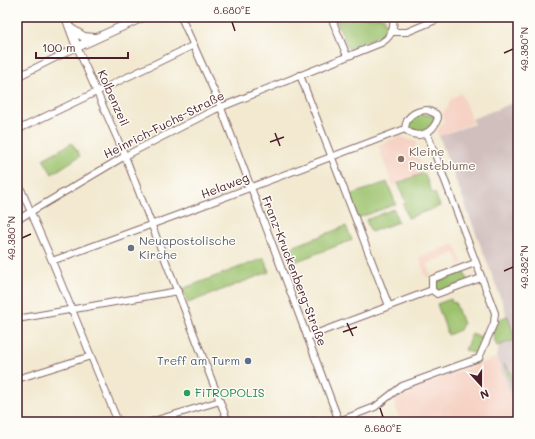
<svg xmlns="http://www.w3.org/2000/svg" width="535" height="439" font-family="Mali,sans-serif">
<style>
.built{fill:#f6d2c4}
.industrial{fill:#d1bfbe}
.green{fill:#9cc26d;stroke:#73704c}
.lines{fill:none;stroke-linecap:round;stroke-linejoin:round}
.minor-casing{stroke:#856665;stroke-width:8}
.tertiary-casing{stroke:#856665;stroke-width:10}
.minor{stroke:#fff;stroke-width:6}
.tertiary{stroke:#fff;stroke-width:8}
.ticks{fill:none;stroke:#4a1f2b;stroke-width:1.5}
.education-dot{fill:#8d6e63;stroke:#fdfcf7;stroke-width:1.5}
.worship-dot{fill:#6b7280;stroke:#fdfcf7;stroke-width:1.5}
.service-dot{fill:#5c6f8a;stroke:#fdfcf7;stroke-width:1.5}
.leisure-dot{fill:#2e9e5b;stroke:#fdfcf7;stroke-width:1.5}
.labels{text-anchor:middle;stroke-width:3;stroke-linejoin:round;paint-order:stroke}
.street-label{font-size:12px;fill:#4a1f2b;stroke:#fdfcf7}
.education-label{font-size:12px;fill:#785e54;stroke:#fdfcf7;text-anchor:start}
.worship-label{font-size:12px;fill:#5b616d;stroke:#fdfcf7;text-anchor:start}
.service-label{font-size:12px;fill:#4e5e75;stroke:#fdfcf7;text-anchor:end}
.leisure-label{font-size:12px;fill:#27864d;stroke:#fdfcf7;text-anchor:start}
.neatline{fill:none;stroke:#4a1f2b;stroke-width:1.5}
.ticks-label{font-size:10px;text-anchor:middle;fill:#4a1f2b}
</style>
<rect width="100%" height="100%" fill="#fdfcf7"/>
<filter id="ink" filterUnits="userSpaceOnUse"><feTurbulence type="fractalNoise" baseFrequency=".025" numOctaves="2"/><feDisplacementMap in="SourceGraphic" scale="8" xChannelSelector="R" yChannelSelector="G"/><feConvolveMatrix kernelMatrix="1 2 1 2 8 2 1 2 1" color-interpolation-filters="sRGB"/></filter>
<filter id="wash" filterUnits="userSpaceOnUse"><feTurbulence type="fractalNoise" baseFrequency=".012" numOctaves="4" result="noise"/><feDisplacementMap in="SourceGraphic" scale="16" xChannelSelector="R" yChannelSelector="G"/><feGaussianBlur stdDeviation="0.9" result="paint"/><feColorMatrix in="noise" values="0 0 0 0 0 0 0 0 0 0 0 0 0 0 0 0 0 1.4 0 .05"/><feComposite in="paint" operator="in"/></filter>
<g filter="url(#wash)">
<rect width="100%" height="100%" fill="#f2e9d0"/>
<path class="built" d="M 461,93 L 473,123 L 438,136 L 437,131 L 444,121 L 443,112 L 448,107 L 451,99 Z
M 401,136 L 409,140 L 415,141 L 417,145 L 414,146 L 424,173 L 393,186 L 378,145 Z
M 455,244 L 462,263 L 460,264 L 455,253 L 427,264 L 431,275 L 426,277 L 419,257 Z
M 497,357 L 518,417 L 518,422 L 401,422 L 393,400 L 405,390 L 409,390 Z"/>
<path class="industrial" d="M 518,101 L 518,417 L 497,357 L 506,312 L 439,136 L 474,124 L 472,119 Z"/>
<path class="green" d="M 335,17 L 384,17 L 386,25 L 383,34 L 348,49 Z
M 422,114 L 434,116 L 435,118 C 430,130 419,136 408,128 C 410,120 414,116 422,114 Z
M 72,143 L 80,156 L 52,174 L 43,159 Z
M 424,173 L 432,193 L 435,193 L 440,206 L 408,218 L 403,204 L 406,203 L 398,183 Z
M 387,182 L 396,204 L 358,218 L 350,195 Z
M 394,209 L 398,222 L 371,232 L 366,220 Z
M 346,226 L 352,240 L 292,263 L 287,249 Z
M 264,258 L 269,272 L 188,303 L 182,289 Z
M 464,271 L 468,281 L 437,292 L 433,283 Z
M 451,299 L 452,303 L 455,302 L 463,324 L 460,330 L 448,335 L 437,304 Z
M 508,316 L 515,340 L 497,346 L 492,333 L 499,319 Z
M 472,333 L 483,338 L 476,354 L 465,350 Z
M 504,364 C 516,374 518,387 518,402 Z"/>
</g>
<g filter="url(#ink)">
<g class="lines">
<defs>
<path id="minor" d="M 181,17 L 218,100 L 339,421
M 331,17 L 347,56
M 392,32 L 407,32 L 443,17
M 300,75 L 389,306
M 17,77 L 77,47 L 125,156 L 228,422
M 427,110 L 436,114 L 438,118 C 433,133 418,141 405,129 C 406,116 414,111 427,110 Z
M 17,130 L 194,45
M 17,180 L 52,261 L 118,422
M 17,220 L 125,156 L 214,110 L 381,43 C 391,37 395,29 393,17
M 52,261 L 183,213 L 405,129
M 475,263 L 432,279 L 432,290 L 437,294 L 481,278
M 17,319 L 178,291
M 307,337 L 432,290
M 17,379 L 91,356
M 150,422 L 220,401
M 303,422 L 314,421 L 319,422
M 331,422 L 339,421 L 375,407 L 402,386 L 479,358 L 494,323 L 495,313 L 427,133"/>
<path id="tertiary" d="M 66,17 L 77,47 L 143,17
M 71,29 L 84,37 L 95,38"/>
</defs>
<use href="#minor" class="minor-casing"/>
<use href="#tertiary" class="tertiary-casing"/>
<use href="#minor" class="minor"/>
<use href="#tertiary" class="tertiary"/>
</g>
</g>
<path class="ticks" d="M 232,22 L 235,31M 504,53 L 513,49M 275,133 L 280,146M 270,142 L 284,137M 22,238 L 31,234M 504,271 L 513,267M 347,323 L 353,336M 343,332 L 357,327M 380,408 L 383,417"/>
<circle class="education-dot" cx="401" cy="159" r="4"/>
<circle class="worship-dot" cx="131" cy="248" r="4"/>
<circle class="service-dot" cx="248" cy="361" r="4"/>
<circle class="leisure-dot" cx="187" cy="393" r="4"/>
<g class="labels">
<g class="street-label">
<text transform="translate(113 98) rotate(66)" y="4">Kolbenzeil</text>
<text transform="translate(164 125) rotate(-27)" y="4">Heinrich-Fuchs-Straße</text>
<text transform="translate(225 186) rotate(-21)" y="4">Helaweg</text>
<text transform="translate(294 271) rotate(69)" y="4">Franz-Kruckenberg-Straße</text>
</g>
<g class="education-label">
<text x="409" y="156">Kleine<tspan x="409" dy="14">Pusteblume</tspan></text>
</g>
<g class="worship-label">
<text x="139" y="245">Neuapostolische<tspan x="139" dy="14">Kirche</tspan></text>
</g>
<g class="service-label">
<text x="240" y="365">Treff am Turm</text>
</g>
<g class="leisure-label">
<text x="195" y="397">FiTROPOLIS</text>
</g>
</g>
<rect width="535" height="439" fill="none" stroke="#fdfcf7" stroke-width="44"/>
<g transform="translate(481 385) rotate(159)" stroke="#fdfcf7" stroke-width="3" paint-order="stroke">
<path d="M0-3L7 15L0 10L-7 15Z" fill="#4a1f2b"/>
<text y="-6" font-size="11" font-weight="bold" text-anchor="middle" fill="#4a1f2b">N</text>
</g>
<path d="M36 52v6h92v-6" fill="none" stroke="#4a1f2b" stroke-width="2"/>
<text x="42" y="52" font-size="12" fill="#4a1f2b" stroke="#fdfcf7" stroke-width="3" paint-order="stroke">100 m</text>
<rect x="22" y="22" width="491" height="395" class="neatline"/>
<g class="ticks-label">
<text x="232" y="14">8.680°E</text>
<text transform="translate(524 49) rotate(-90)" y="4">49.380°N</text>
<text transform="translate(11 238) rotate(-90)" y="4">49.380°N</text>
<text transform="translate(524 267) rotate(-90)" y="4">49.382°N</text>
<text x="383" y="432">8.680°E</text>
</g>
</svg>
